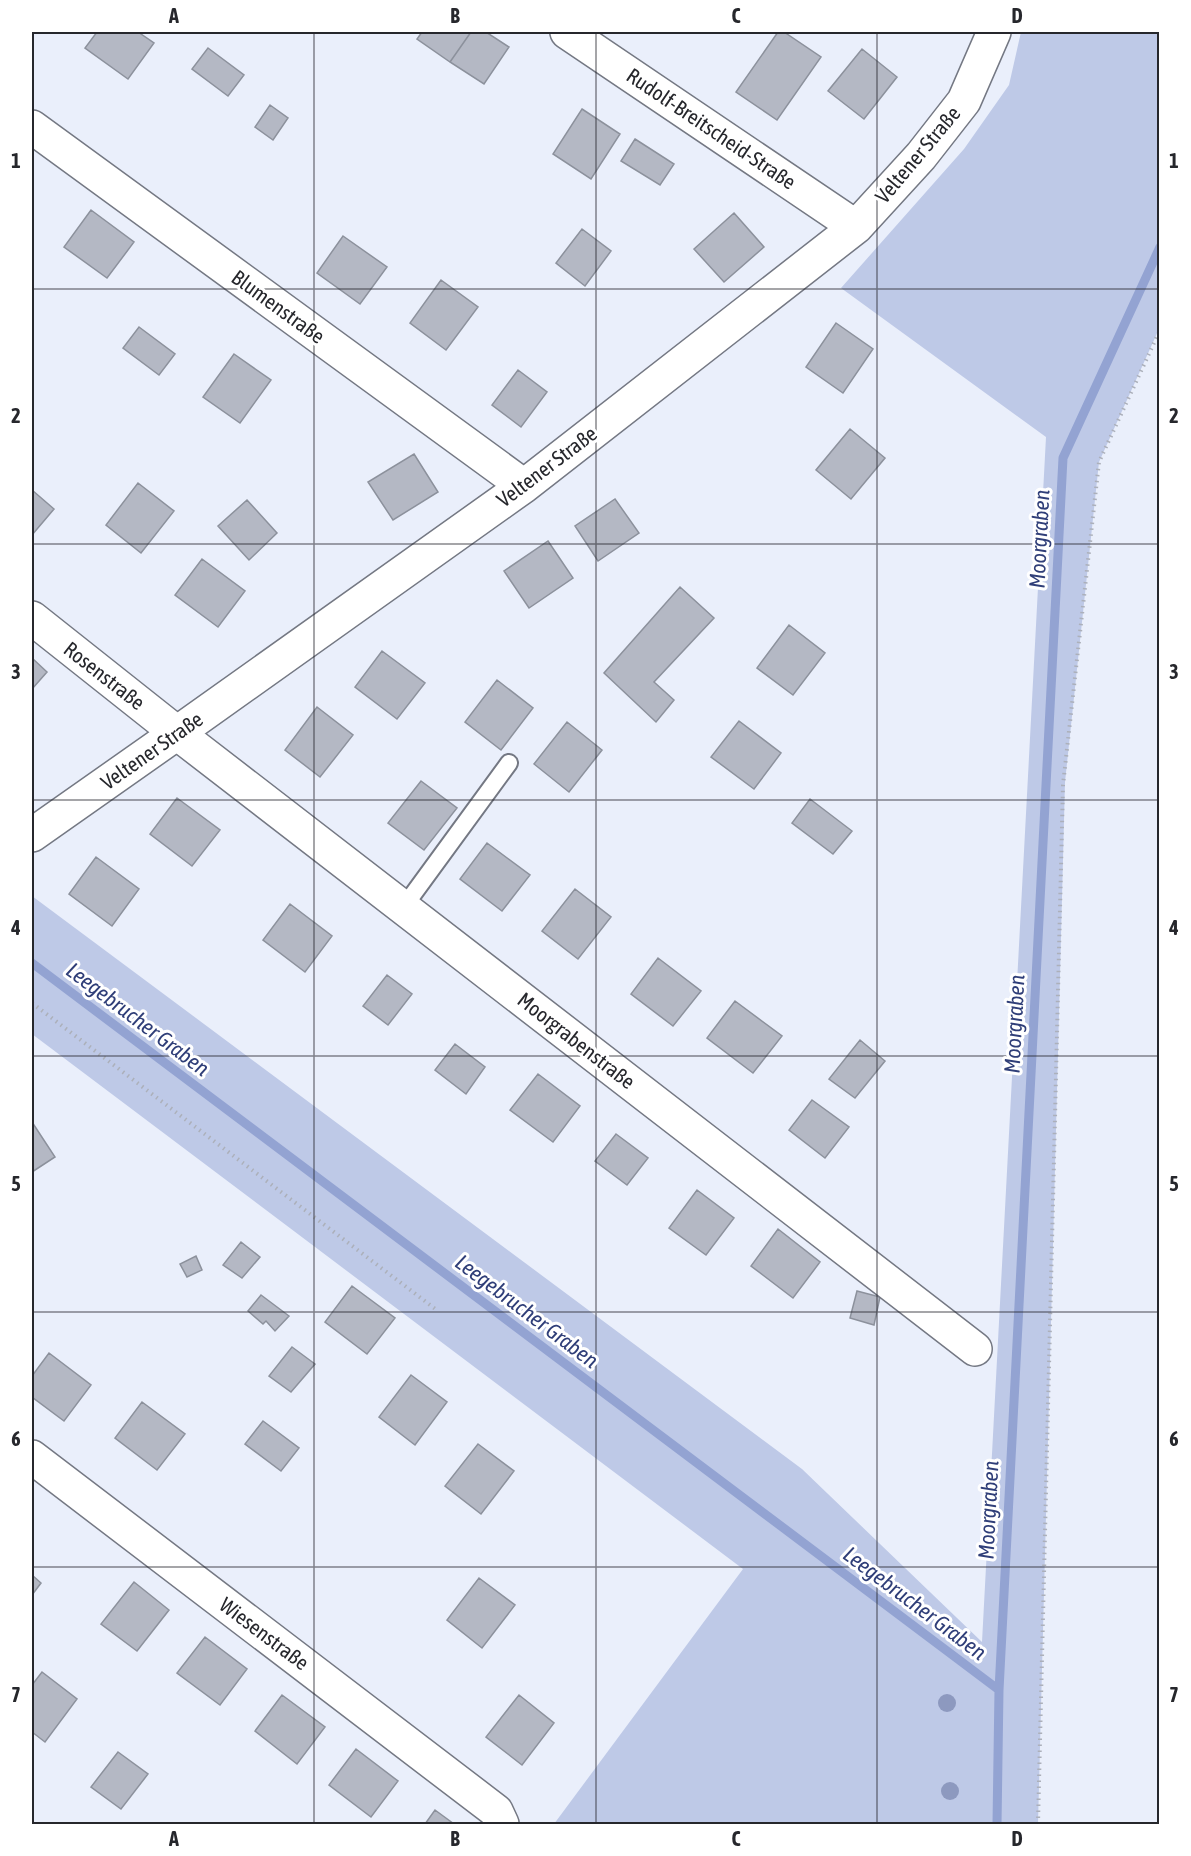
<svg xmlns="http://www.w3.org/2000/svg" width="1191" height="1856" font-family="'Asap Condensed',sans-serif">
<style>
.green{fill:#bec9e7}
.lines{fill:none;stroke-linecap:round;stroke-linejoin:round}
.stream{stroke:#93a3d2;stroke-width:9}
.building{fill:#b4b8c4;stroke:#8c919c;stroke-width:1.5}
.service-casing{stroke:#747883;stroke-width:20}
.minor-casing{stroke:#747883;stroke-width:36}
.path{stroke:#acb0ba;stroke-width:4;stroke-dasharray:1.5 4.5;stroke-linecap:butt}
.service{stroke:#fff;stroke-width:16}
.minor{stroke:#fff;stroke-width:33}
.tree{fill:#8d99bf}
.grid{fill:none;stroke:#26272c;stroke-width:1.5;stroke-opacity:0.55}
.labels{text-anchor:middle;stroke-width:6;stroke-linejoin:round;paint-order:stroke}
.street-label{font-size:21px;fill:#26272c;stroke:#fff}
.water-label{font-size:22px;font-style:italic;fill:#2f3e78;stroke:#fff}
.neatline{fill:none;stroke:#26272c;stroke-width:2}
.grid-label{font-size:20px;text-anchor:middle;font-weight:bold;fill:#26272c}
</style>
<rect width="100%" height="100%" fill="#eaeffb"/>
<path class="green" d="M 1021,32 L 1160,32 L 1159,329 L 1099,462 L 1065,782 L 1038,1824 L 554,1824 L 743,1569 L 32,1034 L 32,896 L 802,1469 L 982,1642 L 1046,437 L 841,288 L 964,149 L 1009,85 Z"/>
<g class="lines">
<path class="stream" d="M 32,963 L 999,1690
M 997,1824 L 999,1690 L 1063,458 L 1160,247"/>
</g>
<path class="building" d="M 97,32 L 138,32 L 154,43 L 128,79 L 85,48 Z
M 422,32 L 471,32 L 450,62 L 417,39 Z
M 471,32 L 486,32 L 509,47 L 484,84 L 450,62 Z
M 778,32 L 784,32 L 821,57 L 777,120 L 736,92 Z
M 208,48 L 244,75 L 228,96 L 192,69 Z
M 862,49 L 897,77 L 864,119 L 828,91 Z
M 270,105 L 288,118 L 273,140 L 255,127 Z
M 582,109 L 620,134 L 591,179 L 553,154 Z
M 635,139 L 674,164 L 660,185 L 621,161 Z
M 91,210 L 134,242 L 107,278 L 64,247 Z
M 734,213 L 764,247 L 724,282 L 694,249 Z
M 582,229 L 611,251 L 585,286 L 556,263 Z
M 343,236 L 387,267 L 360,304 L 317,273 Z
M 441,280 L 478,307 L 446,350 L 410,323 Z
M 836,323 L 873,349 L 843,393 L 806,367 Z
M 139,327 L 175,354 L 159,375 L 123,348 Z
M 234,354 L 271,380 L 240,423 L 203,397 Z
M 518,370 L 547,392 L 521,427 L 492,405 Z
M 850,429 L 885,458 L 851,499 L 816,470 Z
M 414,454 L 438,492 L 393,520 L 368,482 Z
M 138,483 L 174,511 L 141,553 L 106,525 Z
M 32,490 L 54,509 L 32,535 Z
M 615,499 L 639,533 L 598,561 L 575,526 Z
M 247,500 L 277,533 L 249,560 L 218,526 Z
M 548,541 L 573,578 L 529,608 L 504,571 Z
M 202,559 L 245,591 L 218,627 L 175,595 Z
M 680,587 L 714,618 L 654,682 L 674,700 L 656,722 L 604,673 Z
M 789,625 L 825,653 L 793,695 L 757,668 Z
M 382,651 L 425,683 L 397,719 L 355,687 Z
M 32,658 L 47,672 L 32,689 Z
M 497,680 L 533,708 L 501,750 L 465,722 Z
M 317,707 L 353,735 L 320,777 L 285,750 Z
M 739,721 L 781,753 L 754,789 L 711,757 Z
M 567,722 L 602,750 L 569,792 L 534,764 Z
M 421,781 L 457,808 L 424,850 L 388,823 Z
M 177,798 L 220,830 L 192,866 L 150,834 Z
M 810,799 L 852,831 L 833,854 L 792,823 Z
M 487,843 L 530,875 L 502,911 L 460,879 Z
M 96,857 L 139,889 L 112,926 L 69,894 Z
M 575,889 L 611,917 L 578,959 L 542,931 Z
M 290,904 L 332,936 L 305,972 L 263,940 Z
M 658,958 L 701,991 L 673,1026 L 631,994 Z
M 387,975 L 412,994 L 388,1025 L 363,1006 Z
M 735,1001 L 782,1036 L 753,1073 L 707,1038 Z
M 860,1040 L 885,1061 L 855,1098 L 829,1079 Z
M 455,1044 L 485,1067 L 466,1094 L 435,1070 Z
M 538,1074 L 580,1106 L 553,1142 L 510,1110 Z
M 812,1100 L 849,1127 L 825,1158 L 789,1130 Z
M 32,1122 L 55,1157 L 32,1172 Z
M 616,1134 L 648,1158 L 627,1185 L 595,1161 Z
M 697,1190 L 734,1218 L 706,1255 L 669,1228 Z
M 778,1229 L 820,1262 L 793,1298 L 751,1266 Z
M 241,1242 L 260,1257 L 242,1278 L 223,1265 Z
M 196,1256 L 202,1270 L 187,1277 L 180,1264 Z
M 352,1286 L 395,1318 L 367,1354 L 325,1322 Z
M 857,1291 L 880,1297 L 874,1325 L 850,1318 Z
M 261,1295 L 289,1316 L 275,1331 L 266,1321 L 263,1324 L 248,1311 Z
M 292,1347 L 315,1364 L 291,1392 L 269,1376 Z
M 49,1353 L 91,1385 L 64,1421 L 32,1397 L 32,1376 Z
M 411,1375 L 447,1402 L 415,1445 L 379,1417 Z
M 142,1402 L 185,1434 L 157,1470 L 115,1438 Z
M 263,1421 L 299,1448 L 281,1471 L 245,1444 Z
M 478,1444 L 514,1471 L 481,1514 L 445,1486 Z
M 32,1575 L 41,1583 L 32,1595 Z
M 479,1578 L 515,1605 L 482,1648 L 447,1620 Z
M 134,1582 L 169,1610 L 137,1651 L 101,1624 Z
M 205,1637 L 247,1669 L 220,1705 L 177,1673 Z
M 42,1672 L 77,1699 L 45,1742 L 32,1732 L 32,1685 Z
M 282,1695 L 325,1727 L 297,1764 L 255,1731 Z
M 519,1695 L 554,1723 L 522,1765 L 486,1737 Z
M 356,1749 L 398,1781 L 371,1817 L 329,1785 Z
M 118,1752 L 148,1774 L 121,1809 L 91,1787 Z
M 435,1810 L 454,1824 L 425,1824 Z"/>
<g class="lines">
<defs>
<path id="service" d="M 403,908 L 509,763"/>
<path id="minor" d="M 567,32 L 856,227
M 32,127 L 524,486
M 32,618 L 177,733 L 975,1349
M 32,835 L 177,733 L 524,486 L 856,227 L 921,156 L 964,101 L 994,32
M 32,1457 L 496,1811 L 502,1824"/>
</defs>
<use href="#service" class="service-casing"/>
<use href="#minor" class="minor-casing"/>
<path class="path" d="M 32,1003 L 438,1311
M 1038,1824 L 1063,785 L 1099,462 L 1160,330"/>
<use href="#service" class="service"/>
<use href="#minor" class="minor"/>
</g>
<g class="tree">
<circle cx="947" cy="1703" r="9"/>
<circle cx="950" cy="1791" r="9"/>
</g>
<path class="grid" d="M 314,32 L 314,1824M 596,32 L 596,1824M 877,32 L 877,1824M 32,289 L 1160,289M 32,544 L 1160,544M 32,800 L 1160,800M 32,1056 L 1160,1056M 32,1312 L 1160,1312M 32,1567 L 1160,1567"/>
<g class="labels">
<g class="street-label">
<text transform="translate(711 129) rotate(34)" y="7">Rudolf-Breitscheid-Straße</text>
<text transform="translate(918 155) rotate(-50)" y="7">Veltener Straße</text>
<text transform="translate(278 307) rotate(36)" y="7">Blumenstraße</text>
<text transform="translate(547 467) rotate(-37)" y="7">Veltener Straße</text>
<text transform="translate(104 676) rotate(38)" y="7">Rosenstraße</text>
<text transform="translate(152 751) rotate(-35)" y="7">Veltener Straße</text>
<text transform="translate(576 1041) rotate(38)" y="7">Moorgrabenstraße</text>
<text transform="translate(264 1634) rotate(37)" y="7">Wiesenstraße</text>
</g>
<g class="water-label">
<text transform="translate(1039 539) rotate(-87)" y="8">Moorgraben</text>
<text transform="translate(138 1019) rotate(37)" y="8">Leegebrucher Graben</text>
<text transform="translate(1014 1024) rotate(-87)" y="8">Moorgraben</text>
<text transform="translate(527 1311) rotate(37)" y="8">Leegebrucher Graben</text>
<text transform="translate(988 1510) rotate(-87)" y="8">Moorgraben</text>
<text transform="translate(915 1603) rotate(37)" y="8">Leegebrucher Graben</text>
</g>
</g>
<rect width="1191" height="1856" fill="none" stroke="#ffffff" stroke-width="66"/>
<rect x="33" y="33" width="1125" height="1790" class="neatline"/>
<g class="grid-label">
<text x="174" y="23">A</text>
<text x="455" y="23">B</text>
<text x="736" y="23">C</text>
<text x="1017" y="23">D</text>
<text x="16" y="168">1</text>
<text x="1174" y="168">1</text>
<text x="16" y="423">2</text>
<text x="1174" y="423">2</text>
<text x="16" y="679">3</text>
<text x="1174" y="679">3</text>
<text x="16" y="935">4</text>
<text x="1174" y="935">4</text>
<text x="16" y="1191">5</text>
<text x="1174" y="1191">5</text>
<text x="16" y="1446">6</text>
<text x="1174" y="1446">6</text>
<text x="16" y="1702">7</text>
<text x="1174" y="1702">7</text>
<text x="174" y="1846">A</text>
<text x="455" y="1846">B</text>
<text x="736" y="1846">C</text>
<text x="1017" y="1846">D</text>
</g>
</svg>
